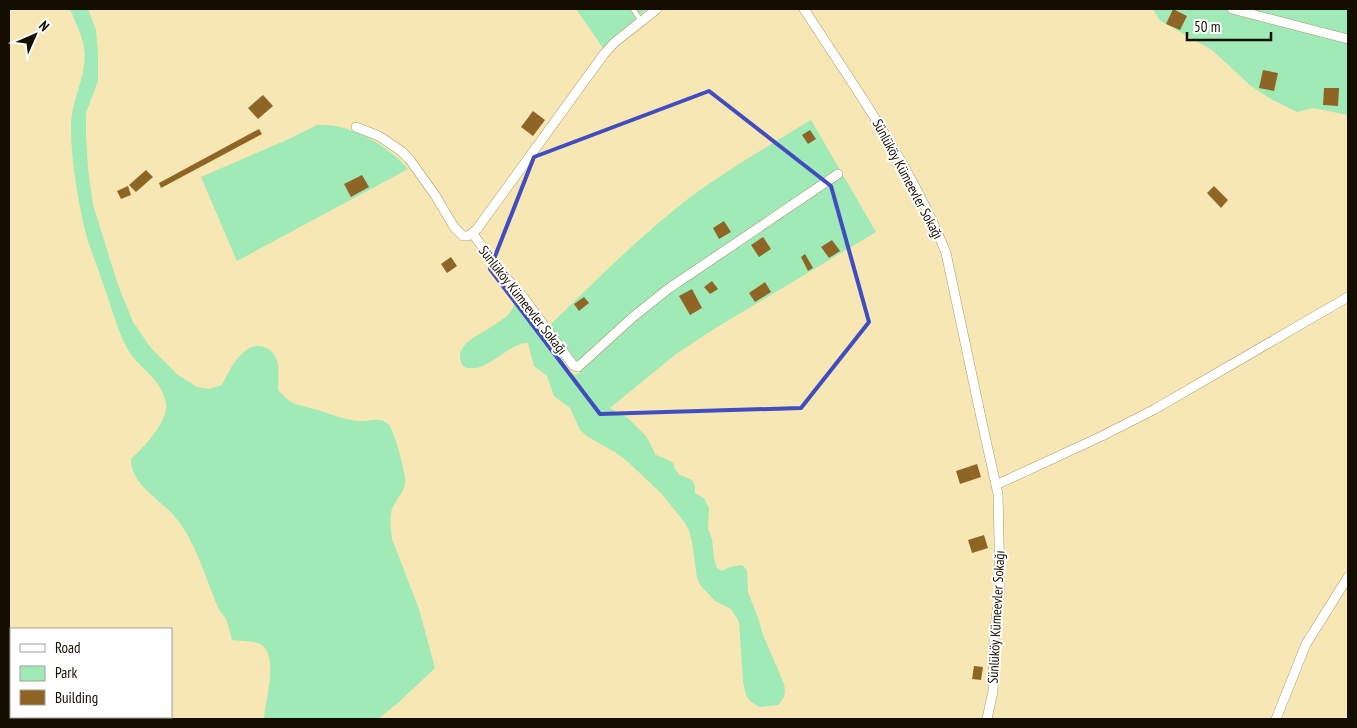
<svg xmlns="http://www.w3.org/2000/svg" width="1357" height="728" font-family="'PT Sans Narrow',sans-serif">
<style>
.green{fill:#9feab6}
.building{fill:#8f6526}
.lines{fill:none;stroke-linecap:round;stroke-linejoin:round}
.lane-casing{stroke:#a89a6a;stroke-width:5.5}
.street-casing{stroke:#a89a6a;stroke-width:10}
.lane{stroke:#fff;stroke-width:4.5}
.street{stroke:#fff;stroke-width:9}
.marked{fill:none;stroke:#414cc0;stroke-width:4;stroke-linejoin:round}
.labels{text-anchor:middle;stroke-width:4;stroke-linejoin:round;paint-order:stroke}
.street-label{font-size:14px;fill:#140e00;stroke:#fff}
</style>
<rect width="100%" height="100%" fill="#f6e7b4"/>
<path class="green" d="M 70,9 L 88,9 L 96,30 L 98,53 L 98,81 L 86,113 L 86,136 L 88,169 L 93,205 L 118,285 L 133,322 L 151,348 L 178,375 L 197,387 L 208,389 L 222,385 C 228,373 234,360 244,352 C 254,342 270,345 276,358 C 280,367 278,380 278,390 C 283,395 288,401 295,404 C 301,406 308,407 314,409 C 329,413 343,420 358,421 C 368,422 379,416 388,424 C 394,429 404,468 405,478 C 407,490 396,498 392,509 C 389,518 391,530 392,539 L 419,609 L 435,668 L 399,702 L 378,719 L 264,719 C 265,701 280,654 260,644 C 255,641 239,641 232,640 C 230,634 229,627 227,621 C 224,615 219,611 217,605 C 205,576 196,543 176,518 C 161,499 131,486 131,459 C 143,448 169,421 166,403 C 161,377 137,367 127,348 C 118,331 113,313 107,295 C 101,277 94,259 88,241 C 79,210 70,154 71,122 C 73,97 88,72 84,48 C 82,34 75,22 70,9 Z
M 576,9 L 647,9 L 603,48 Z
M 1153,9 L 1348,9 L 1348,115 L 1313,108 L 1297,112 L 1271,99 L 1251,86 L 1212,50 L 1159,20 Z
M 811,120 L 876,232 L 714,329 L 676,354 L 610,408 L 628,418 L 646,436 L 656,455 L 668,460 L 673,463 L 675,469 L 680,475 L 692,480 L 695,486 L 695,493 L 704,498 L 709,508 L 708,529 L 712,539 L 714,559 L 717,568 L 722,571 L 730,567 L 742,565 L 747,570 L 748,592 L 758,618 L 763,635 L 784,684 C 786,693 785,698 778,705 L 759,707 L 750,701 L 746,695 L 743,681 L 739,622 L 731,609 L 715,601 L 701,586 L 697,578 L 692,542 L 689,530 L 685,523 L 661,493 L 628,462 L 615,452 L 588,437 L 580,430 L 570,408 L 554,396 L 547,376 L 534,366 L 528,343 C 511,341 489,371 470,368 C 465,368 462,366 461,362 C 455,345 477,336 488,329 C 495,325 501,320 507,316 L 512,310 L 515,302 L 520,300 C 535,313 560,354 570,373 L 575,375 L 580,373 L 548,327 C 594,282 639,237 689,198 C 728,169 770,145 811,120 Z
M 317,125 C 350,123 387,145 408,169 L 237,261 L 201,177 L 289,139 Z"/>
<path class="building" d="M 1173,9 L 1187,16 L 1180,30 L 1166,24 Z
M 1263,70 L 1278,73 L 1274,91 L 1259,88 Z
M 1324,88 L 1339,88 L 1338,106 L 1323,105 Z
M 263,95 L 273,106 L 258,119 L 248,108 Z
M 533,111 L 545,120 L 533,136 L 521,127 Z
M 259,129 L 262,134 L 161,188 L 159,183 Z
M 810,130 L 816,139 L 808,144 L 802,135 Z
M 146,170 L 153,177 L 136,192 L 129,185 Z
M 362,175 L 369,187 L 351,197 L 344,184 Z
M 128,186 L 131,195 L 121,199 L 117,191 Z
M 1214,186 L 1228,200 L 1221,208 L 1207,193 Z
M 724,221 L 731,232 L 719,239 L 713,228 Z
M 763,237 L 771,249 L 759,257 L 751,245 Z
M 832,240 L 840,251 L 829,258 L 821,247 Z
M 805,254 L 813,268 L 808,271 L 801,257 Z
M 451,257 L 457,266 L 447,273 L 441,264 Z
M 712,281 L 718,289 L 710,294 L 704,287 Z
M 765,282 L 771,292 L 755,302 L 749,293 Z
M 692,289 L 702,308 L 690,315 L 679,296 Z
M 584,297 L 589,303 L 579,311 L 574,304 Z
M 977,464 L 981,477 L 960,484 L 956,471 Z
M 984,535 L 988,548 L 972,553 L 968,540 Z
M 974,666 L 983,667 L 981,680 L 972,679 Z"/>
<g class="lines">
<defs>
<path id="lane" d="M 633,9 L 641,21"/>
<path id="street" d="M 804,9 C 855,88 911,165 946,253 L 983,427 L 998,494 L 1000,589 L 994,635 L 993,691 L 987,719
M 1232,9 L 1348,39
M 356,127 L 379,136 L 401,151 L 410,160 L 435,195 L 454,227 L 463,236 L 468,236 L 477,229 L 604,54 L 615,42 L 657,9
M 473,234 L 501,272 L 524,298 L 573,365 L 578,367 L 633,317 L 668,289 L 838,174
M 996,485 L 1102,436 L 1155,409 L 1348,297
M 1276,719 L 1306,644 L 1348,577"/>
</defs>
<use href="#lane" class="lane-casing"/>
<use href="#street" class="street-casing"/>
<use href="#lane" class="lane"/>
<use href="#street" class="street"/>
</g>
<path class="marked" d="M 709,91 L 831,186 L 869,322 L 801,408 L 600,414 L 490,269 L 534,157 Z"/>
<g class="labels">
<g class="street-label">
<text transform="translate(908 179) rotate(62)" y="5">Sünlüköy Kümeevler Sokağı</text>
<text transform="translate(523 300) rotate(52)" y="5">Sünlüköy Kümeevler Sokağı</text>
<text transform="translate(996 617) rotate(-87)" y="5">Sünlüköy Kümeevler Sokağı</text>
</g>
</g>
<rect width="1357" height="728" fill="none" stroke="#140e00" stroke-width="20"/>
<rect x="10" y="628" width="162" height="90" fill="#ffffff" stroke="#a19f99"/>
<rect x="20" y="644" width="25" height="8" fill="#ffffff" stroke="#a19f99"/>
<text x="55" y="653" font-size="15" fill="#140e00">Road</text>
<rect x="20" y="666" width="25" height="15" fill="#9feab6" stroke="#a19f99"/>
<text x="55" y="678" font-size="15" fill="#140e00">Park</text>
<rect x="20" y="690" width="25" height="15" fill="#8f6526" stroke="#a19f99"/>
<text x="55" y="703" font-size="15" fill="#140e00">Building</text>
<g transform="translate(35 35) rotate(45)" stroke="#ffffff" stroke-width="4" paint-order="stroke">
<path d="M0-4L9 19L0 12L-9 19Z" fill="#140e00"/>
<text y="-8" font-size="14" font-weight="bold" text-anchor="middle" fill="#140e00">N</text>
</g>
<path d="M1187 32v8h84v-8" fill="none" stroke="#140e00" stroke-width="2.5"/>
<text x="1194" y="32" font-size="15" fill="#140e00" stroke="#ffffff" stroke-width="4" paint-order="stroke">50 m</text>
</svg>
